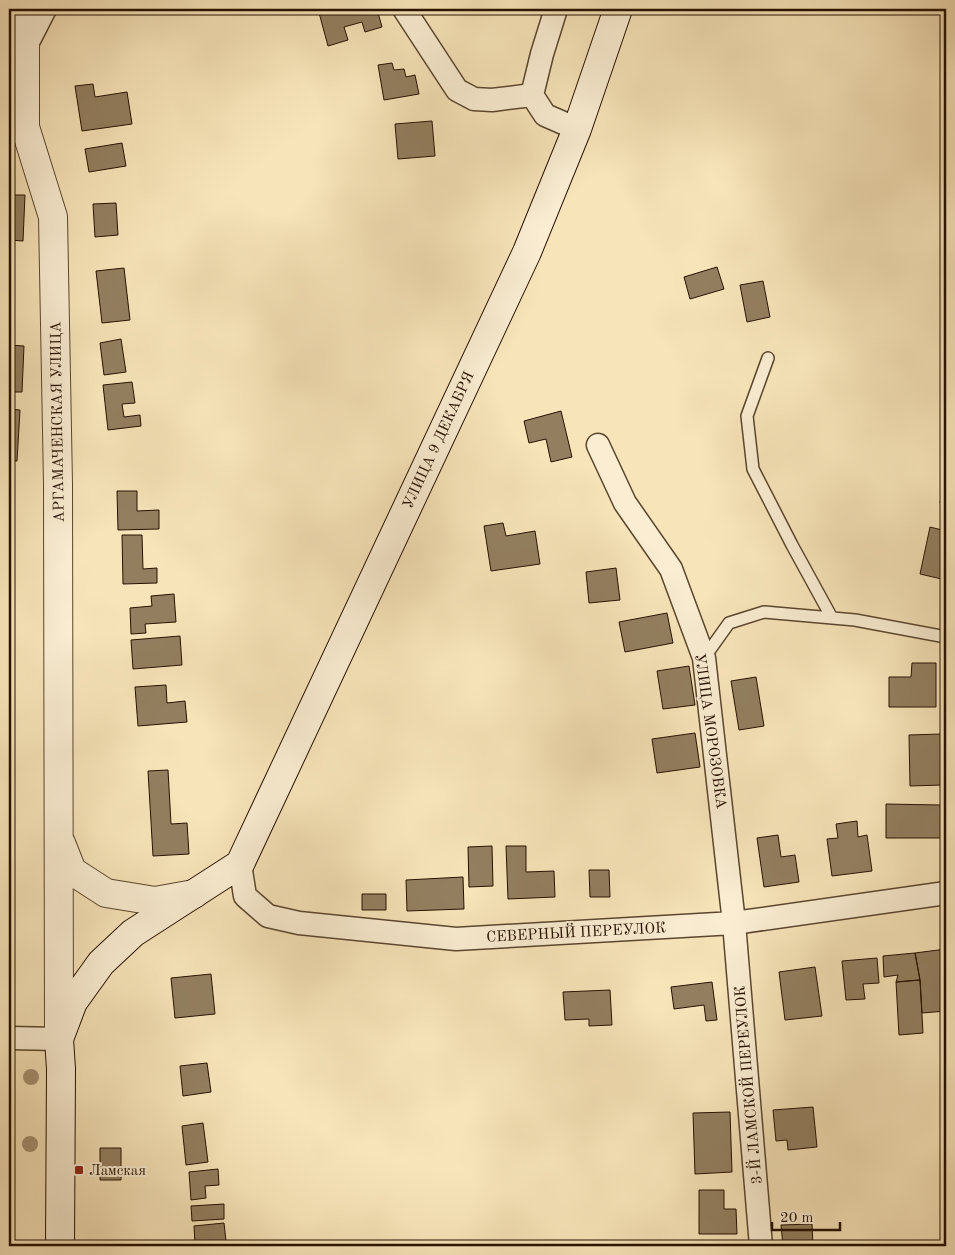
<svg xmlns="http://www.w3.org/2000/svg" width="955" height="1255" font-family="'Old Standard TT',serif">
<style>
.building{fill:#937f60;stroke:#261100}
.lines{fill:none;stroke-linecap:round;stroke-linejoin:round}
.service-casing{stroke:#5a462e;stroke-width:14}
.minor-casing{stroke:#5a462e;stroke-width:25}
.tertiary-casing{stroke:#5a462e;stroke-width:30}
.secondary-casing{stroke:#261100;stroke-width:30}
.service{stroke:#faedd2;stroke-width:11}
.minor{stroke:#faedd2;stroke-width:22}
.tertiary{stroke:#faedd2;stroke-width:28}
.secondary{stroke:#faedd2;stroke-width:28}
.tree{fill:#a69271}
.poi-dot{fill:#8f2418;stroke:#faedd2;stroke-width:2}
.labels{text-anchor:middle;stroke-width:4;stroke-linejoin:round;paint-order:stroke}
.street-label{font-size:15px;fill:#261100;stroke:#faedd2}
.poi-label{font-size:15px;fill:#261100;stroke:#faedd2;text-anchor:start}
</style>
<rect width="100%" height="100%" fill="#f7e4b9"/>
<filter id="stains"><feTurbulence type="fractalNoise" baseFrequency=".004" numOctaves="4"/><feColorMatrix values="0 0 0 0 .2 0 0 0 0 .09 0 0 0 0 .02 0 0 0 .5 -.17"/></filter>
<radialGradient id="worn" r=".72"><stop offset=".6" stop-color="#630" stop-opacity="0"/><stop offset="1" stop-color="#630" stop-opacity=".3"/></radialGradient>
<path class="building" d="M 318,9 L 377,9 L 382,27 L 365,32 L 362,22 L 344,27 L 348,40 L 328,46 Z
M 392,63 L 394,70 L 404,69 L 406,77 L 415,75 L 419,94 L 384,100 L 378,65 Z
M 93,84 L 95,97 L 127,92 L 132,124 L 82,131 L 75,86 Z
M 432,121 L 435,156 L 398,159 L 395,124 Z
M 122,143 L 126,166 L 89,172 L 85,149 Z
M 9,195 L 25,195 L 23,241 L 9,240 Z
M 116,203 L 118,235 L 95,237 L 93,204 Z
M 717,267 L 724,289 L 690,299 L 684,277 Z
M 124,268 L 130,320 L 102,323 L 96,271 Z
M 763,281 L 770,317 L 747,322 L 740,285 Z
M 121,339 L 126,372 L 104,375 L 100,343 Z
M 9,345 L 24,346 L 22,392 L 9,392 Z
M 132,382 L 135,403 L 122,404 L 124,417 L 140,415 L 141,426 L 108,430 L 103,385 Z
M 9,409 L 20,410 L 17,461 L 9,461 Z
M 561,411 L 572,457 L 551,462 L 546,439 L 529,443 L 524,421 Z
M 946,468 L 946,504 L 940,503 Z
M 117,491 L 137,491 L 137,511 L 159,510 L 159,529 L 118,530 Z
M 503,523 L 506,536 L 535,531 L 540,564 L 491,571 L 484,526 Z
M 930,527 L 946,531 L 946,580 L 920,574 Z
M 9,533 L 14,533 L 11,575 L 9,575 Z
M 122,535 L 142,535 L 143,569 L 157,568 L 157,583 L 123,584 Z
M 616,568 L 620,600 L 589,603 L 586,572 Z
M 174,594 L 176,622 L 145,624 L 146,633 L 131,634 L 130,608 L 152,606 L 151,596 Z
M 667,613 L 673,643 L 625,652 L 619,622 Z
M 180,636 L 182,665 L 133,669 L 131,640 Z
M 912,663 L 936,663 L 936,707 L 889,707 L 889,677 L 911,677 Z
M 689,666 L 695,705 L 663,709 L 657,671 Z
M 756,677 L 764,726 L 739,730 L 731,681 Z
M 166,685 L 167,703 L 185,701 L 187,722 L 138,726 L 135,687 Z
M 695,733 L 700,767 L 657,773 L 652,739 Z
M 941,734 L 942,785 L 910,786 L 909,735 Z
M 168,770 L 171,824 L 187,823 L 189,854 L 153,856 L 148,771 Z
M 886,804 L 941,805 L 941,838 L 886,838 Z
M 857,821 L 858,837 L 867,835 L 872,871 L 832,876 L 827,839 L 838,838 L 836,824 Z
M 778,835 L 781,857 L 795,855 L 799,882 L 764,887 L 757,838 Z
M 492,846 L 493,886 L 469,887 L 468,847 Z
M 506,846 L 526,846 L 526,872 L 554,871 L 555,897 L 508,899 Z
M 589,870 L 609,870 L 610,897 L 590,897 Z
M 463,877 L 464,909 L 407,911 L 406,880 Z
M 362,894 L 386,894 L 386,910 L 362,910 Z
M 946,949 L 946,1011 L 922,1013 L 920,980 L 915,953 Z
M 915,953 L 920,980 L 896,982 L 898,975 L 884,977 L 883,956 Z
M 877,958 L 879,983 L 863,984 L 865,999 L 846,1000 L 842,961 Z
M 815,967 L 822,1016 L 785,1020 L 779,972 Z
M 211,974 L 215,1014 L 175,1018 L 171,978 Z
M 920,980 L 923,1033 L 899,1035 L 896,982 Z
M 712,982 L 717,1020 L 706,1021 L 704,1005 L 674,1009 L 671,987 Z
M 610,990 L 612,1025 L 589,1026 L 589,1019 L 565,1020 L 563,992 Z
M 207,1063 L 211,1092 L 183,1096 L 180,1066 Z
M 813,1107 L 817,1147 L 788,1150 L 787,1140 L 776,1141 L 773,1110 Z
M 730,1112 L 732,1172 L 695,1174 L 693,1113 Z
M 203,1123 L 208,1162 L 186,1165 L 182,1126 Z
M 100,1148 L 121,1148 L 121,1180 L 100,1180 Z
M 218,1169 L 219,1185 L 205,1186 L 206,1198 L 191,1200 L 189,1172 Z
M 699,1190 L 724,1190 L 724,1209 L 736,1209 L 737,1234 L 699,1234 Z
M 224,1204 L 224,1219 L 192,1221 L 191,1206 Z
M 224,1223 L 226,1241 L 195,1244 L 194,1226 Z
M 812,1224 L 813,1246 L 783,1246 L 781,1225 Z"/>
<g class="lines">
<defs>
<path id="service" d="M 768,358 L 747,416 L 753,469 L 792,545 L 832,618
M 704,658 L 729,623 L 764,612 L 855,620 L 946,637"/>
<path id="minor" d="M 404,9 L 457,90 L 474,99 L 492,100 L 532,95
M 556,9 L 542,54 L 532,95 L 545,115 L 577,129
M 25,48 L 45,9
M 598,445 L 625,503 L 671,569 L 704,658 L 734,923 L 761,1246
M 240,864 L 245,896 L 268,916 L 299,923 L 456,939 L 734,923 L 946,893
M 9,1038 L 59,1039"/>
<path id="tertiary" d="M 25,9 L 25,127 L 53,217 L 58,484 L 59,1038
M 61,843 L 72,871 L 106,893 L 155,901 L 194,894"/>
<path id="secondary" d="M 60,1246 L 61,1069 L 59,1039 L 73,1002 L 101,963 L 133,933 L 240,864 L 527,252 L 577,129 L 618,9"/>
</defs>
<use href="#service" class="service-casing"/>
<use href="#minor" class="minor-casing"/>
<use href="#tertiary" class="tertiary-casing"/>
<use href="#secondary" class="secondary-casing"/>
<use href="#service" class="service"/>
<use href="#minor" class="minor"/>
<use href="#tertiary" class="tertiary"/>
<use href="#secondary" class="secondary"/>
</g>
<g class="tree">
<circle cx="31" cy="1077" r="8"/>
<circle cx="30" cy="1144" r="8"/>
</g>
<rect class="poi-dot" x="74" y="1165" width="10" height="10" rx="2.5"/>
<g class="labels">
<g class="street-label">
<text transform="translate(57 422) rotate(-91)" y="5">АРГАМАЧЕНСКАЯ УЛИЦА</text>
<text transform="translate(438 440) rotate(-65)" y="5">УЛИЦА 9 ДЕКАБРЯ</text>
<text transform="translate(711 731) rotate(82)" y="5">УЛИЦА МОРОЗОВКА</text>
<text transform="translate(576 932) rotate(-3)" y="5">СЕВЕРНЫЙ ПЕРЕУЛОК</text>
<text transform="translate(748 1085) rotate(-95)" y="5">3-Й ЛАМСКОЙ ПЕРЕУЛОК</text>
</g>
<g class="poi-label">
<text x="89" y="1175">Ламская</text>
</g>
</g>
<rect width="955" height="1255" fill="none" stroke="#f7e4b9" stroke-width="30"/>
<rect x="10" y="10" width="935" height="1235" fill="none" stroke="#261100" stroke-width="2.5"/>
<rect x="15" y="15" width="925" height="1225" fill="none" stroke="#261100"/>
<path d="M772 1222v8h68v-8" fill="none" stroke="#261100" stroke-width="2.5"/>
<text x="780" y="1222" font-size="15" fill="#261100" stroke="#faedd2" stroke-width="4" paint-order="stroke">20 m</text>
<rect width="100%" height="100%" filter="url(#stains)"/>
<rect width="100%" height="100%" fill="url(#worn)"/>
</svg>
